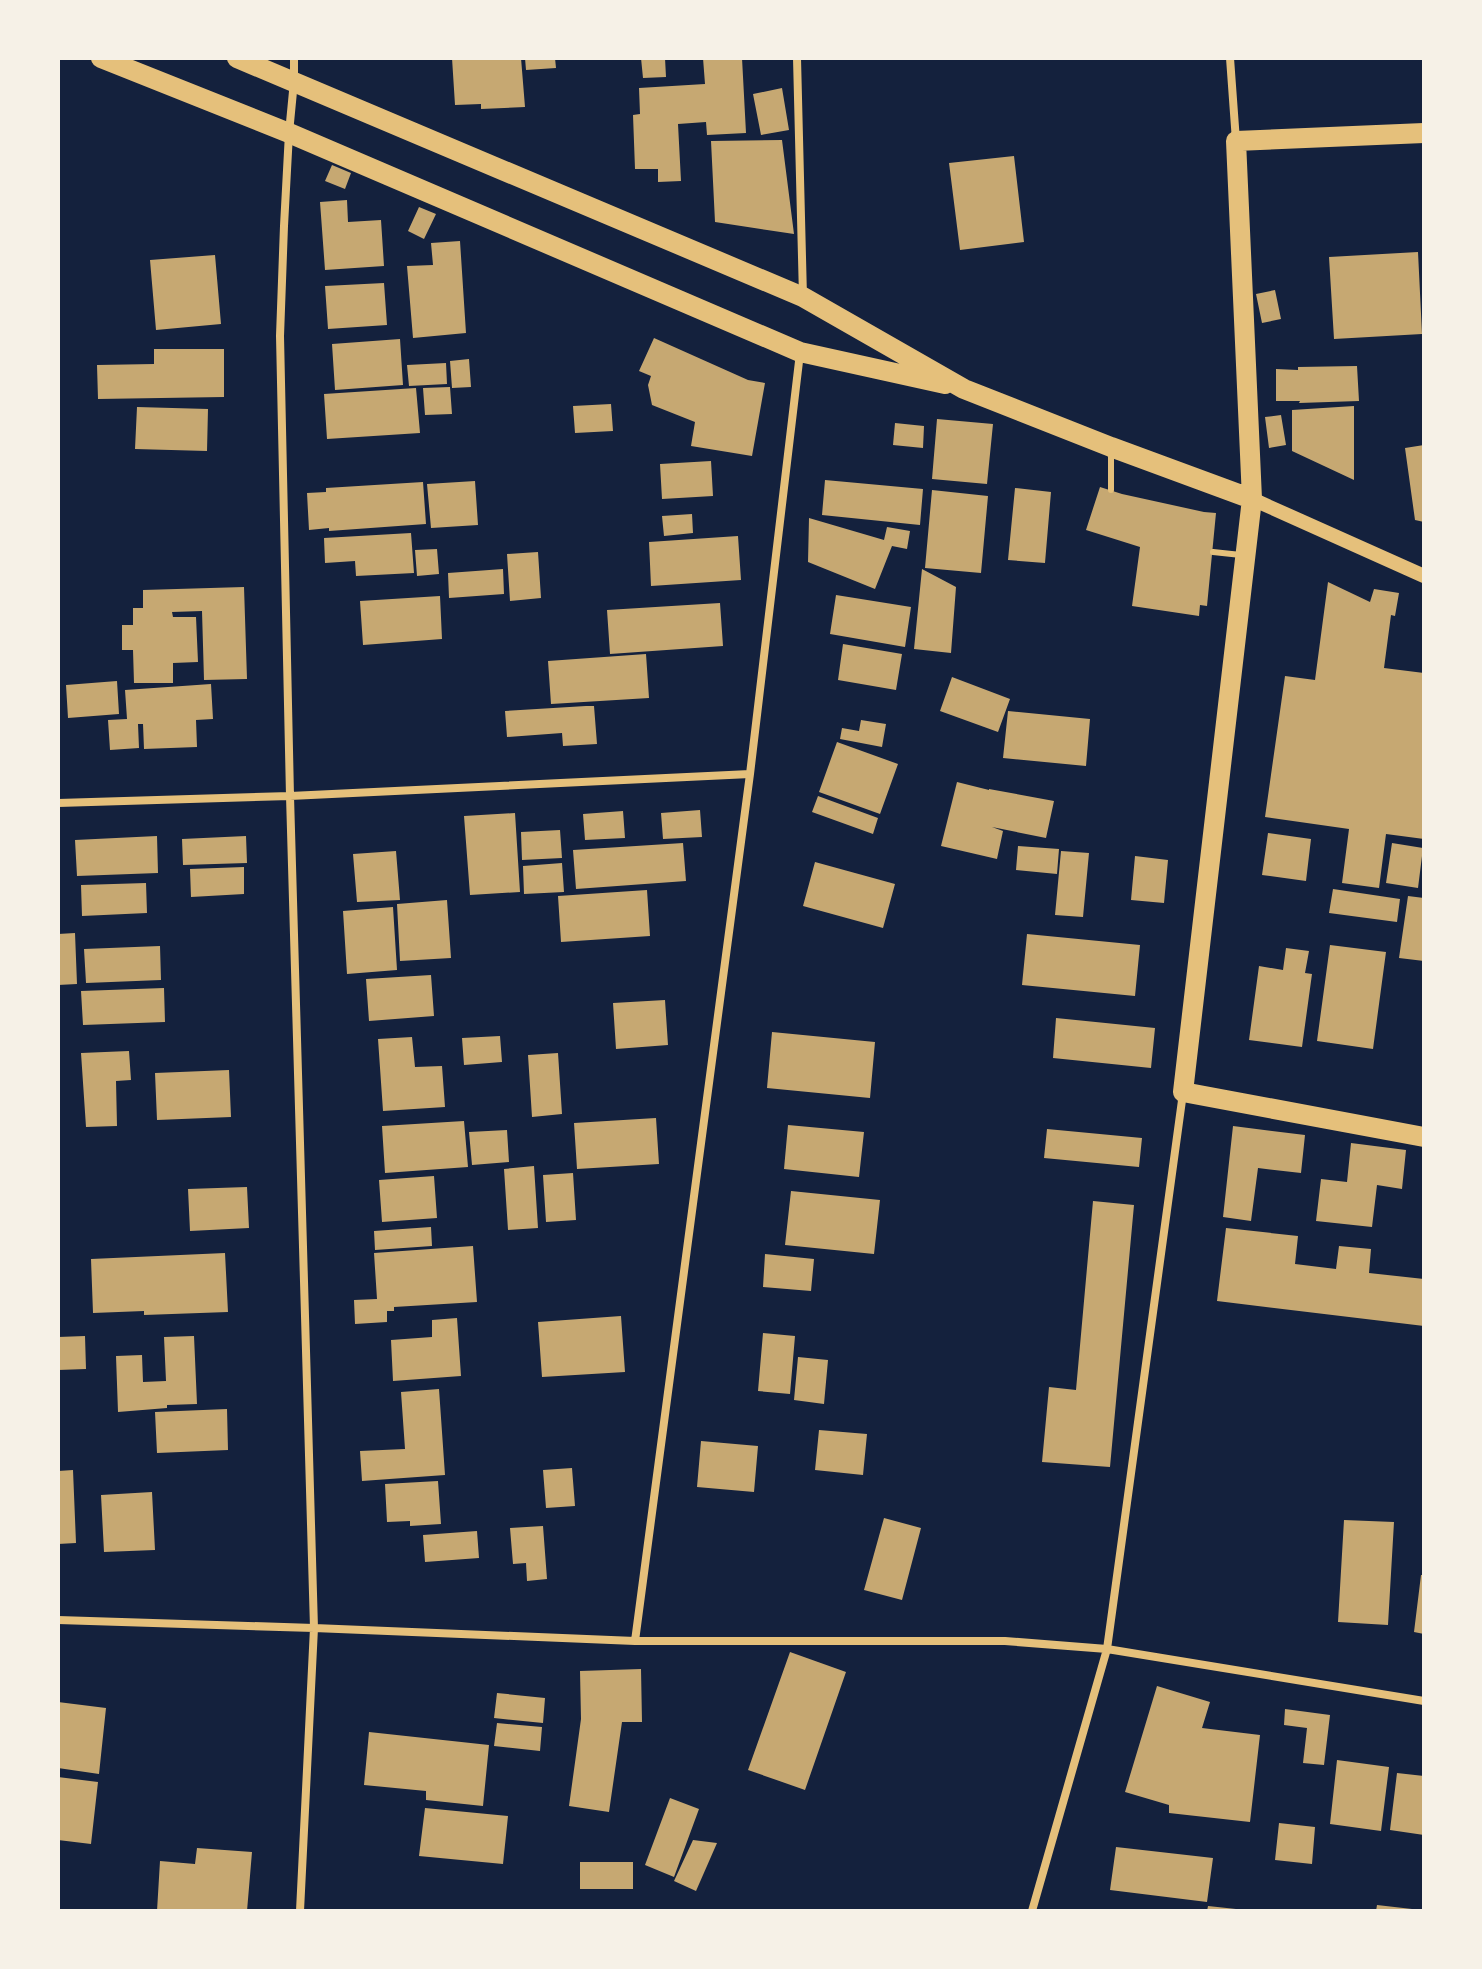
<svg xmlns="http://www.w3.org/2000/svg" width="1482" height="1969" font-family="'Crimson Pro',serif">
<style>
.building{fill:#c6a872}
.lines{fill:none;stroke-linecap:round;stroke-linejoin:round}
.service{stroke:#e5c07b;stroke-width:6}
.minor{stroke:#e5c07b;stroke-width:8}
.tertiary{stroke:#e5c07b;stroke-width:14}
.primary{stroke:#e5c07b;stroke-width:20}
</style>
<rect width="100%" height="100%" fill="#14213d"/>
<path class="building" d="M 452,58 L 521,58 L 525,107 L 481,109 L 481,104 L 455,105 Z
M 525,58 L 555,58 L 556,68 L 526,70 Z
M 641,58 L 665,58 L 666,77 L 643,78 Z
M 703,58 L 742,58 L 746,133 L 707,135 L 706,122 L 678,124 L 681,181 L 658,182 L 658,169 L 635,169 L 633,115 L 640,114 L 639,88 L 705,84 Z
M 782,88 L 789,130 L 761,135 L 753,94 Z
M 782,140 L 794,234 L 715,222 L 711,141 Z
M 1014,156 L 1024,242 L 960,250 L 949,163 Z
M 332,165 L 351,173 L 345,189 L 325,181 Z
M 347,200 L 348,222 L 381,220 L 384,266 L 325,270 L 320,202 Z
M 419,207 L 436,214 L 424,239 L 408,231 Z
M 460,241 L 466,333 L 413,338 L 407,266 L 433,265 L 431,243 Z
M 1418,252 L 1422,334 L 1334,339 L 1329,257 Z
M 215,255 L 221,324 L 156,330 L 150,260 Z
M 384,283 L 387,325 L 328,329 L 325,286 Z
M 1275,290 L 1281,319 L 1262,323 L 1256,294 Z
M 654,338 L 748,380 L 765,383 L 752,456 L 691,446 L 695,422 L 652,405 L 648,385 L 651,376 L 639,371 Z
M 400,339 L 403,385 L 335,390 L 332,344 Z
M 154,349 L 224,349 L 224,397 L 98,399 L 97,365 L 154,364 Z
M 469,359 L 471,387 L 452,388 L 450,361 Z
M 446,363 L 447,384 L 409,386 L 407,365 Z
M 1357,366 L 1359,401 L 1299,403 L 1300,401 L 1276,401 L 1276,369 L 1298,370 L 1298,367 Z
M 450,387 L 452,414 L 425,415 L 423,388 Z
M 416,388 L 420,433 L 327,439 L 324,394 Z
M 611,404 L 613,431 L 575,433 L 573,406 Z
M 1354,406 L 1354,480 L 1292,451 L 1292,410 Z
M 137,407 L 208,409 L 207,451 L 135,449 Z
M 1281,415 L 1286,445 L 1269,448 L 1265,417 Z
M 937,419 L 993,424 L 987,484 L 932,479 Z
M 895,423 L 924,426 L 923,448 L 893,445 Z
M 1424,445 L 1424,522 L 1415,520 L 1405,448 Z
M 711,461 L 713,496 L 662,499 L 660,464 Z
M 825,480 L 923,489 L 920,525 L 822,515 Z
M 475,481 L 478,525 L 431,528 L 427,484 Z
M 423,482 L 426,524 L 329,531 L 329,528 L 309,530 L 307,493 L 326,492 L 326,488 Z
M 1100,487 L 1122,494 L 1204,512 L 1216,513 L 1207,606 L 1200,605 L 1199,616 L 1132,606 L 1140,547 L 1086,530 Z
M 1015,488 L 1051,492 L 1045,563 L 1008,560 Z
M 932,490 L 988,496 L 981,573 L 925,568 Z
M 692,514 L 693,533 L 664,536 L 662,516 Z
M 809,518 L 884,540 L 887,527 L 910,531 L 907,549 L 892,546 L 875,589 L 808,562 Z
M 411,533 L 414,573 L 356,576 L 355,561 L 325,563 L 324,538 Z
M 738,536 L 741,580 L 651,586 L 649,542 Z
M 437,549 L 439,574 L 417,576 L 415,550 Z
M 538,552 L 541,598 L 510,601 L 507,554 Z
M 503,569 L 504,594 L 449,598 L 448,573 Z
M 922,569 L 956,587 L 951,653 L 914,649 Z
M 1328,582 L 1370,602 L 1374,589 L 1399,593 L 1395,616 L 1391,615 L 1384,668 L 1424,673 L 1424,839 L 1386,834 L 1379,888 L 1342,883 L 1349,829 L 1265,817 L 1285,676 L 1315,680 Z
M 244,587 L 247,679 L 204,680 L 202,611 L 172,612 L 173,617 L 196,617 L 198,662 L 173,663 L 173,683 L 134,683 L 133,650 L 122,650 L 122,625 L 133,625 L 133,608 L 143,608 L 143,590 Z
M 836,595 L 911,607 L 905,647 L 830,634 Z
M 440,596 L 442,639 L 363,645 L 360,601 Z
M 720,603 L 723,646 L 610,654 L 607,610 Z
M 843,644 L 902,654 L 896,690 L 838,680 Z
M 646,654 L 649,698 L 551,704 L 548,661 Z
M 952,677 L 1010,699 L 998,732 L 940,711 Z
M 117,681 L 119,714 L 68,718 L 66,685 Z
M 211,684 L 213,719 L 196,720 L 197,747 L 144,749 L 143,724 L 138,724 L 139,748 L 110,750 L 108,720 L 127,719 L 125,690 Z
M 586,706 L 594,706 L 597,744 L 563,746 L 562,733 L 507,737 L 505,711 Z
M 1008,711 L 1090,719 L 1086,766 L 1003,758 Z
M 861,720 L 886,724 L 882,747 L 840,739 L 842,728 L 859,731 Z
M 837,742 L 898,764 L 880,814 L 819,792 Z
M 957,782 L 989,790 L 989,789 L 1054,801 L 1046,838 L 992,827 L 1003,831 L 997,859 L 941,846 Z
M 818,796 L 878,818 L 873,834 L 812,812 Z
M 700,810 L 702,837 L 663,839 L 661,813 Z
M 623,811 L 625,838 L 585,840 L 583,814 Z
M 515,813 L 520,892 L 470,895 L 464,816 Z
M 560,830 L 562,858 L 522,860 L 521,832 Z
M 1268,833 L 1311,839 L 1306,881 L 1262,875 Z
M 157,836 L 158,873 L 77,876 L 75,840 Z
M 246,836 L 247,863 L 183,865 L 182,839 Z
M 683,843 L 686,881 L 576,889 L 573,850 Z
M 1392,843 L 1423,848 L 1418,888 L 1386,883 Z
M 1018,846 L 1059,849 L 1057,874 L 1016,870 Z
M 396,851 L 400,900 L 357,902 L 353,854 Z
M 1061,851 L 1089,853 L 1083,917 L 1055,915 Z
M 1135,856 L 1168,860 L 1164,903 L 1131,900 Z
M 815,862 L 895,884 L 883,928 L 803,906 Z
M 562,863 L 564,892 L 524,894 L 523,866 Z
M 244,867 L 244,894 L 191,897 L 190,869 Z
M 146,883 L 147,913 L 82,916 L 81,885 Z
M 1333,889 L 1400,899 L 1397,922 L 1329,913 Z
M 647,890 L 650,936 L 561,942 L 558,896 Z
M 1408,896 L 1424,898 L 1424,961 L 1399,958 Z
M 447,900 L 451,958 L 400,961 L 397,904 Z
M 393,907 L 397,970 L 347,974 L 343,911 Z
M 75,933 L 77,984 L 58,985 L 58,934 Z
M 1027,934 L 1140,945 L 1135,996 L 1022,985 Z
M 1330,945 L 1386,952 L 1373,1049 L 1317,1041 Z
M 160,946 L 161,980 L 86,983 L 84,949 Z
M 1286,948 L 1309,951 L 1305,973 L 1312,974 L 1302,1047 L 1249,1040 L 1259,966 L 1283,970 Z
M 431,975 L 434,1016 L 369,1021 L 366,979 Z
M 164,988 L 165,1022 L 83,1025 L 81,991 Z
M 665,1000 L 668,1045 L 616,1049 L 613,1003 Z
M 1056,1018 L 1155,1028 L 1151,1068 L 1053,1058 Z
M 772,1032 L 875,1042 L 870,1098 L 767,1088 Z
M 500,1036 L 502,1062 L 464,1065 L 462,1038 Z
M 412,1037 L 415,1067 L 442,1066 L 445,1107 L 383,1111 L 378,1039 Z
M 129,1051 L 131,1080 L 116,1081 L 117,1126 L 86,1127 L 81,1053 Z
M 558,1053 L 562,1114 L 532,1117 L 528,1055 Z
M 229,1070 L 231,1117 L 157,1120 L 155,1073 Z
M 656,1118 L 659,1164 L 577,1169 L 574,1123 Z
M 464,1121 L 468,1167 L 385,1173 L 382,1126 Z
M 788,1125 L 864,1132 L 859,1177 L 784,1169 Z
M 1233,1126 L 1305,1135 L 1301,1173 L 1258,1168 L 1251,1221 L 1223,1217 Z
M 1047,1129 L 1142,1138 L 1139,1167 L 1044,1158 Z
M 507,1130 L 509,1162 L 472,1165 L 469,1132 Z
M 1351,1143 L 1406,1150 L 1402,1189 L 1377,1185 L 1372,1227 L 1316,1221 L 1321,1179 L 1347,1182 Z
M 534,1166 L 538,1228 L 508,1230 L 504,1169 Z
M 573,1173 L 576,1220 L 546,1222 L 543,1175 Z
M 434,1176 L 437,1218 L 382,1222 L 379,1180 Z
M 247,1187 L 249,1228 L 190,1231 L 188,1189 Z
M 791,1191 L 880,1200 L 874,1254 L 785,1245 Z
M 1093,1201 L 1134,1205 L 1110,1467 L 1042,1462 L 1049,1387 L 1076,1390 Z
M 431,1227 L 432,1246 L 375,1250 L 374,1231 Z
M 1226,1228 L 1298,1236 L 1295,1264 L 1336,1269 L 1339,1246 L 1371,1249 L 1369,1273 L 1424,1279 L 1424,1326 L 1217,1301 Z
M 473,1246 L 477,1302 L 394,1307 L 394,1311 L 387,1311 L 387,1322 L 355,1324 L 354,1300 L 377,1299 L 374,1253 Z
M 225,1253 L 228,1312 L 144,1315 L 144,1311 L 93,1313 L 91,1259 Z
M 765,1254 L 814,1259 L 811,1291 L 763,1287 Z
M 621,1316 L 625,1372 L 542,1377 L 538,1322 Z
M 457,1318 L 461,1376 L 393,1381 L 391,1340 L 432,1337 L 432,1320 Z
M 763,1333 L 795,1336 L 790,1394 L 758,1391 Z
M 85,1336 L 86,1369 L 58,1370 L 58,1337 Z
M 194,1336 L 197,1404 L 167,1405 L 167,1408 L 118,1412 L 116,1356 L 142,1355 L 143,1382 L 166,1381 L 164,1337 Z
M 798,1357 L 828,1360 L 824,1404 L 794,1400 Z
M 439,1389 L 445,1475 L 362,1481 L 360,1451 L 405,1449 L 401,1392 Z
M 227,1409 L 228,1450 L 157,1453 L 155,1412 Z
M 819,1430 L 867,1434 L 863,1475 L 815,1470 Z
M 701,1441 L 758,1446 L 754,1492 L 697,1487 Z
M 572,1468 L 575,1506 L 546,1508 L 543,1470 Z
M 73,1470 L 76,1543 L 58,1544 L 58,1471 Z
M 438,1481 L 441,1524 L 410,1526 L 410,1521 L 387,1522 L 385,1484 Z
M 152,1492 L 155,1550 L 104,1552 L 101,1495 Z
M 884,1518 L 921,1528 L 902,1600 L 864,1590 Z
M 1344,1520 L 1394,1522 L 1388,1625 L 1338,1622 Z
M 543,1526 L 547,1579 L 527,1581 L 526,1563 L 513,1564 L 510,1528 Z
M 477,1531 L 479,1558 L 425,1562 L 423,1535 Z
M 1421,1575 L 1424,1575 L 1424,1634 L 1414,1632 Z
M 790,1652 L 846,1672 L 805,1790 L 748,1770 Z
M 641,1669 L 642,1722 L 622,1722 L 609,1812 L 569,1806 L 581,1719 L 580,1671 Z
M 1157,1686 L 1210,1702 L 1202,1728 L 1260,1735 L 1250,1822 L 1169,1813 L 1169,1805 L 1125,1792 Z
M 497,1693 L 545,1698 L 543,1723 L 494,1718 Z
M 58,1702 L 106,1708 L 99,1774 L 58,1768 Z
M 1285,1709 L 1330,1715 L 1324,1765 L 1303,1763 L 1307,1728 L 1284,1725 Z
M 497,1723 L 542,1727 L 540,1751 L 494,1746 Z
M 369,1732 L 489,1745 L 483,1806 L 426,1800 L 426,1791 L 364,1785 Z
M 1337,1760 L 1389,1767 L 1381,1831 L 1330,1824 Z
M 1397,1773 L 1424,1776 L 1424,1835 L 1390,1830 Z
M 58,1777 L 98,1782 L 91,1844 L 58,1840 Z
M 670,1798 L 699,1809 L 674,1877 L 645,1865 Z
M 425,1808 L 508,1816 L 503,1864 L 419,1856 Z
M 1279,1823 L 1315,1827 L 1312,1864 L 1275,1860 Z
M 693,1840 L 717,1843 L 696,1891 L 674,1881 Z
M 1116,1847 L 1213,1858 L 1207,1902 L 1110,1890 Z
M 197,1848 L 252,1852 L 247,1911 L 157,1911 L 160,1861 L 195,1864 Z
M 580,1862 L 633,1862 L 633,1889 L 580,1889 Z
M 1377,1905 L 1412,1909 L 1411,1911 L 1376,1911 Z
M 1208,1906 L 1236,1909 L 1236,1911 L 1207,1911 Z"/>
<g class="lines">
<path class="service" d="M 1111,450 L 1111,490
M 1213,552 L 1241,555"/>
<path class="minor" d="M 294,58 L 294,81 L 289,133 L 284,226 L 280,336 L 290,796 L 314,1628 L 300,1911
M 797,58 L 803,297
M 1230,58 L 1236,141
M 58,803 L 290,796 L 750,774
M 58,1620 L 314,1628 L 635,1641 L 1005,1641 L 1107,1649 L 1424,1701
M 635,1641 L 750,774 L 800,353
M 1032,1911 L 1107,1649 L 1183,1093"/>
<path class="tertiary" d="M 1252,499 L 1424,576"/>
<path class="primary" d="M 101,58 L 289,133 L 800,352 L 945,384
M 237,58 L 803,297 L 964,389 L 1111,447 L 1252,499
M 1424,133 L 1236,141 L 1252,499 L 1183,1092 L 1424,1137"/>
</g>
<rect width="1482" height="1969" fill="none" stroke="#f6f1e7" stroke-width="120"/>
</svg>
